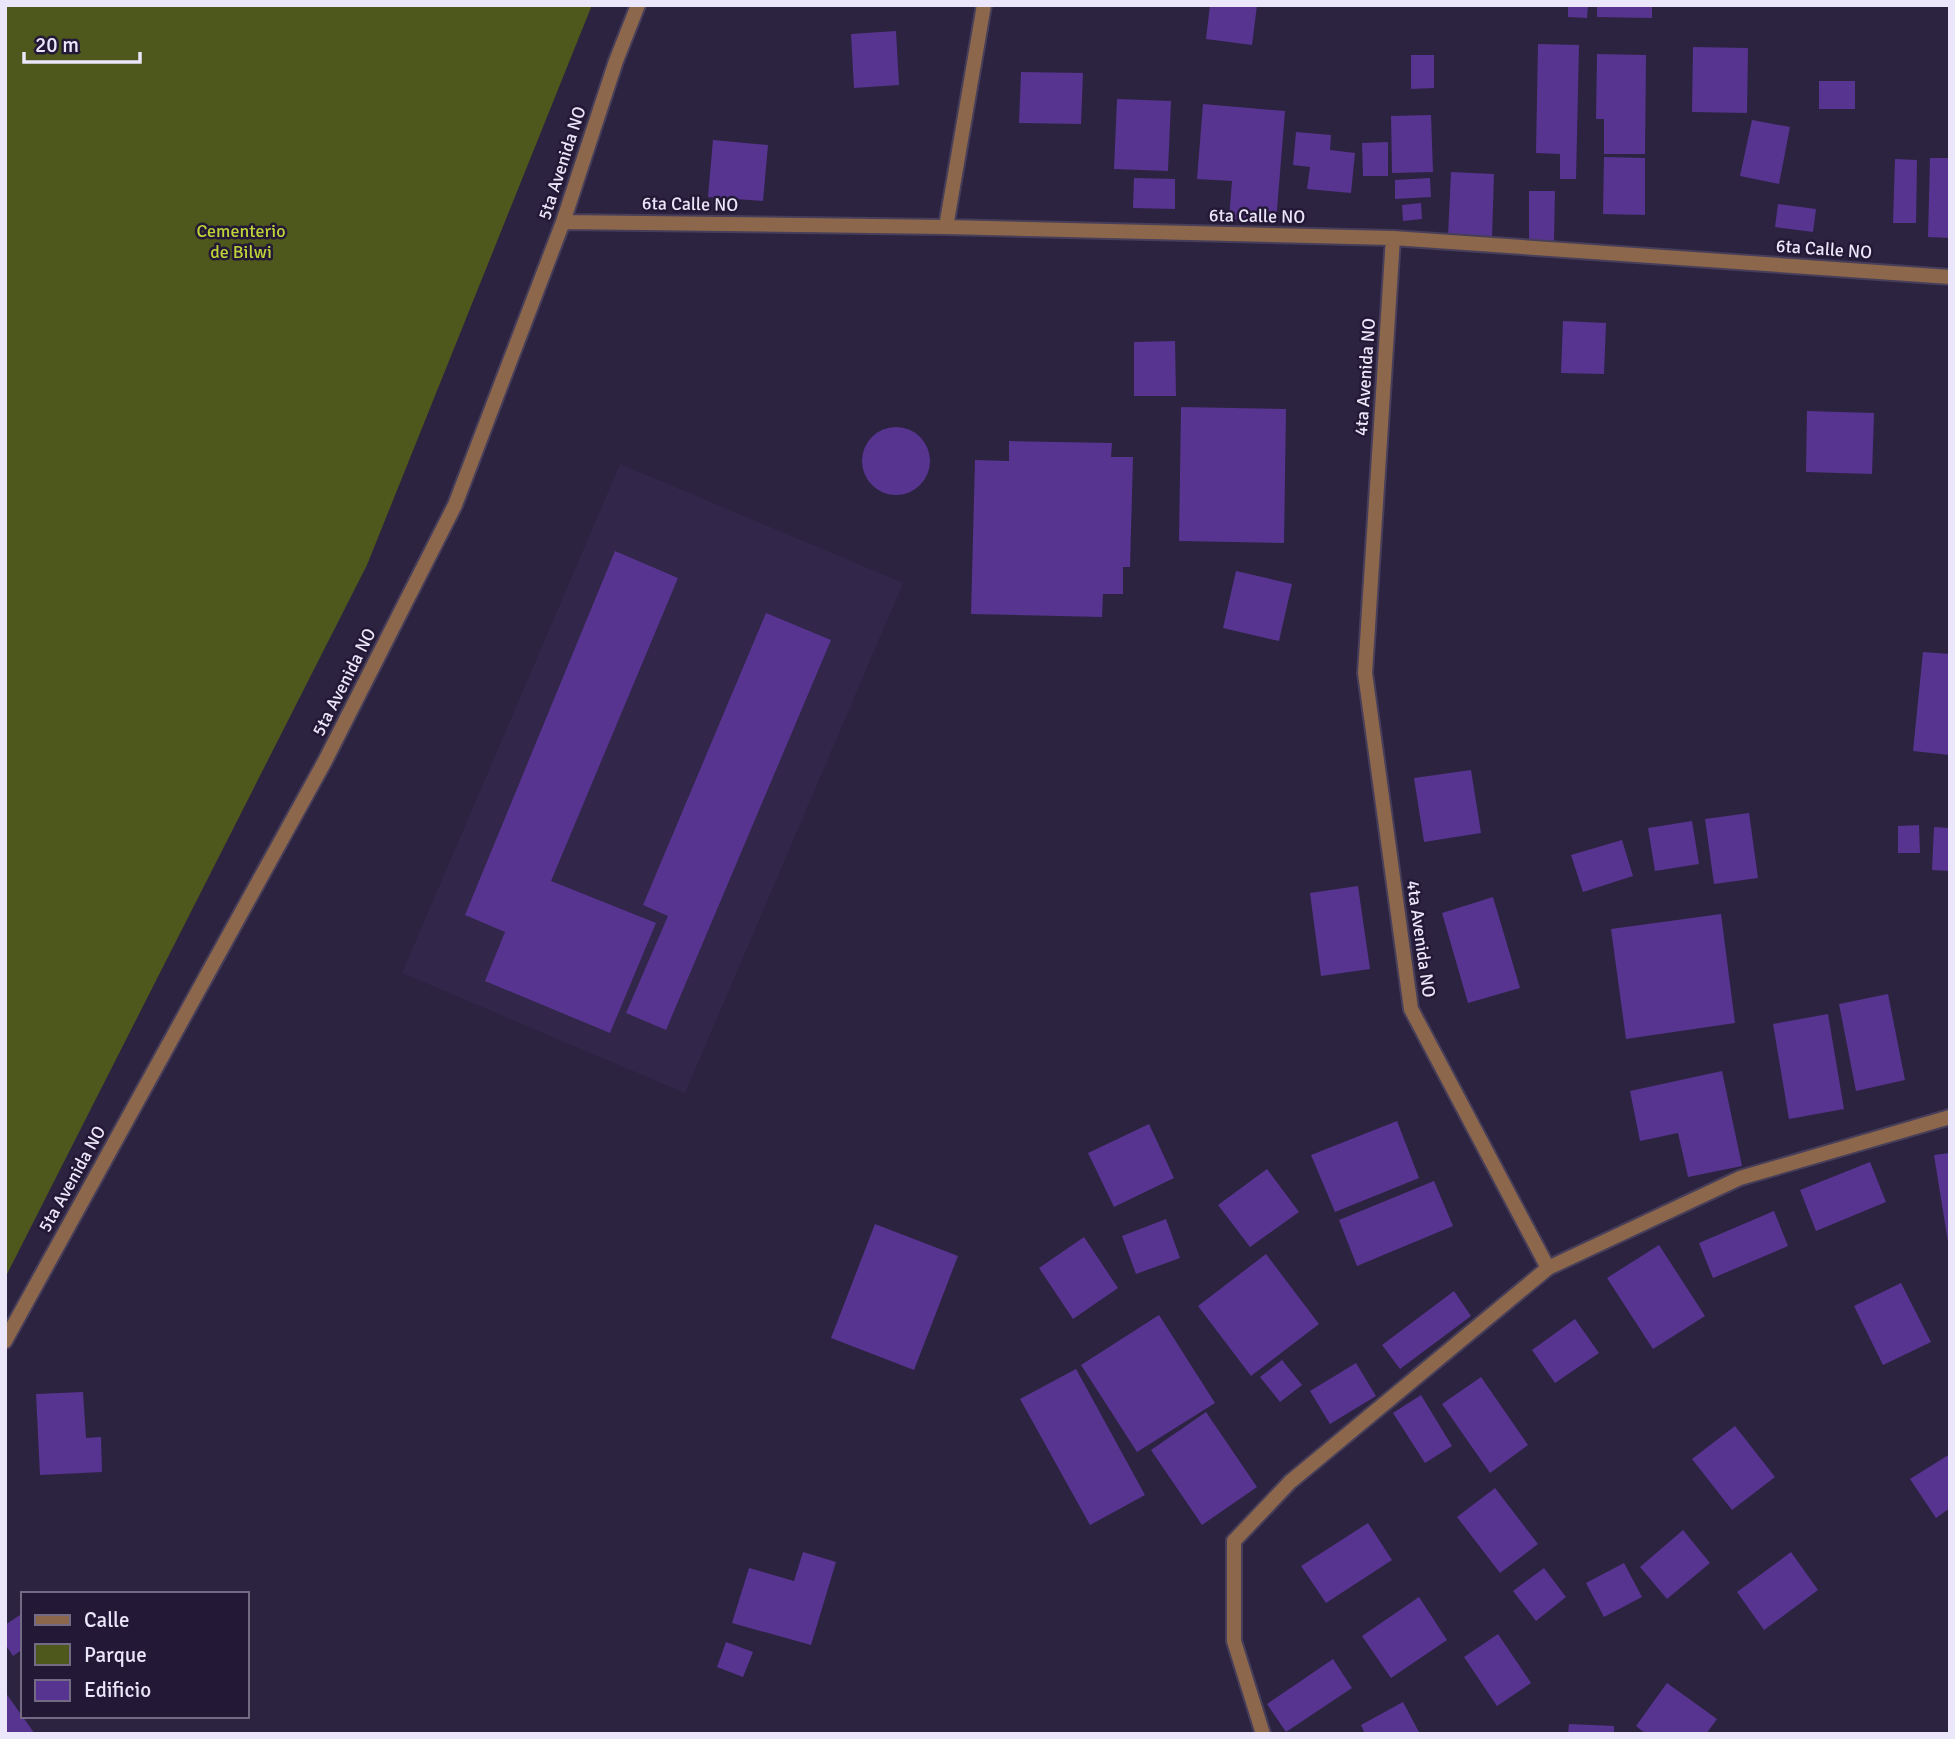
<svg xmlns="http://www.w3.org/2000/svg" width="1955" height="1739" font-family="Signika,sans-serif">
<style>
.built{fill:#32264a}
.green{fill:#4e571c}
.building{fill:#57348f}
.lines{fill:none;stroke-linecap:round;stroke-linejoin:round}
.service-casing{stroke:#473e5a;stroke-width:18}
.minor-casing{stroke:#473e5a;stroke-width:18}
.service{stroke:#8d674b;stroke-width:14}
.minor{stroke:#8d674b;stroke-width:14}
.labels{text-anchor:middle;stroke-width:5;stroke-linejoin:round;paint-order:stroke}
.street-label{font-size:18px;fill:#ebe6f9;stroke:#231936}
.park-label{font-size:18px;fill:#bdd337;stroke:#231936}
</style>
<rect width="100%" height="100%" fill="#2c2340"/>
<path class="built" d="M 620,464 L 903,583 L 685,1093 L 402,973 Z"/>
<path class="green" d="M 5,5 L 592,5 L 367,565 L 5,1278 Z"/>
<path class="building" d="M 1210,5 L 1257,5 L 1252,45 L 1206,39 Z
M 1568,5 L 1588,5 L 1587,18 L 1568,17 Z
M 1597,5 L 1652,5 L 1652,18 L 1597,17 Z
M 896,31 L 899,85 L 854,88 L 851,34 Z
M 1538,44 L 1579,45 L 1576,179 L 1560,179 L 1560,154 L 1536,153 Z
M 1693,47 L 1748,48 L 1747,113 L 1692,112 Z
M 1597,54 L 1646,55 L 1645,154 L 1604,154 L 1604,119 L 1596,119 Z
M 1411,55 L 1434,55 L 1434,88 L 1411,89 Z
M 1021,72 L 1083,73 L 1081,124 L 1019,123 Z
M 1819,81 L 1855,81 L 1855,109 L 1819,109 Z
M 1117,99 L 1171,101 L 1168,171 L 1114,169 Z
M 1203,104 L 1285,111 L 1276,222 L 1229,219 L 1232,181 L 1197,179 Z
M 1431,115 L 1433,172 L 1392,173 L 1391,116 Z
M 1752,120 L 1790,127 L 1779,184 L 1740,176 Z
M 1296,132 L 1331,135 L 1330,150 L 1355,153 L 1351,193 L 1307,189 L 1310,167 L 1293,165 Z
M 713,140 L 768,145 L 763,201 L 708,197 Z
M 1388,142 L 1388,176 L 1363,176 L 1362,143 Z
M 1604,157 L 1645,158 L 1645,215 L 1603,214 Z
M 1930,158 L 1950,158 L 1950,238 L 1928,237 Z
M 1895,159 L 1917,160 L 1916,223 L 1893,223 Z
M 1451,172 L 1494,174 L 1492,237 L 1448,236 Z
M 1134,178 L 1175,179 L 1175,209 L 1133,208 Z
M 1430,178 L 1431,197 L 1395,199 L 1395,180 Z
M 1529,191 L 1555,191 L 1554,242 L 1529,242 Z
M 1421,203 L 1422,219 L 1403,221 L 1402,205 Z
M 1778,204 L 1816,209 L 1813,232 L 1775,227 Z
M 1563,321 L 1606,323 L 1604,374 L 1561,373 Z
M 1175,341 L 1176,396 L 1134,396 L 1134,342 Z
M 1181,407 L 1286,409 L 1284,543 L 1179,541 Z
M 1807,411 L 1874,413 L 1872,474 L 1806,472 Z
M862 461a34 34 0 1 1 68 0a34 34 0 1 1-68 0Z
M 1009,441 L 1112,443 L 1111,457 L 1133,457 L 1130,567 L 1123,567 L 1123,594 L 1103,594 L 1102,617 L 971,614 L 975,460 L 1009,461 Z
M 615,551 L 678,578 L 551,881 L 656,923 L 610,1033 L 485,981 L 505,932 L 465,915 Z
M 1236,571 L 1292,584 L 1279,641 L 1223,628 Z
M 766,613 L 831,640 L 666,1030 L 626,1013 L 668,916 L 643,905 Z
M 1923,652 L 1950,654 L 1950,755 L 1913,751 Z
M 1471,770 L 1481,833 L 1424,842 L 1414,778 Z
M 1749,813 L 1758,878 L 1714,884 L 1705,819 Z
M 1692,821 L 1699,864 L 1655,871 L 1648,828 Z
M 1919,825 L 1920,853 L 1898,853 L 1898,826 Z
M 1934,827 L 1950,828 L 1950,871 L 1932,870 Z
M 1622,840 L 1633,876 L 1583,892 L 1571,855 Z
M 1358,886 L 1370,969 L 1321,976 L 1310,893 Z
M 1493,897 L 1520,988 L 1468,1003 L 1442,913 Z
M 1721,914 L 1735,1023 L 1626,1039 L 1611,929 Z
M 1888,994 L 1905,1080 L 1856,1091 L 1839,1004 Z
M 1828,1014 L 1844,1109 L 1789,1119 L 1773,1024 Z
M 1722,1071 L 1742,1166 L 1688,1177 L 1678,1133 L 1640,1141 L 1630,1091 Z
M 1397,1121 L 1419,1178 L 1335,1212 L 1311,1155 Z
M 1149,1124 L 1174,1178 L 1114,1207 L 1088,1153 Z
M 1950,1153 L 1950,1242 L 1948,1242 L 1934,1155 Z
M 1870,1162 L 1886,1202 L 1816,1231 L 1800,1190 Z
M 1267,1169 L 1299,1212 L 1250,1247 L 1218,1205 Z
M 1434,1181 L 1453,1226 L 1357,1266 L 1339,1220 Z
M 1774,1211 L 1788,1246 L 1713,1278 L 1699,1243 Z
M 1166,1219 L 1180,1258 L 1136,1274 L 1122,1236 Z
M 875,1224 L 958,1256 L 914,1370 L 831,1338 Z
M 1084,1237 L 1118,1288 L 1073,1319 L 1039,1268 Z
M 1659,1245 L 1705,1316 L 1653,1349 L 1607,1278 Z
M 1266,1254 L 1319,1324 L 1251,1376 L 1198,1306 Z
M 1901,1283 L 1931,1342 L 1883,1365 L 1854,1306 Z
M 1454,1291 L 1471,1316 L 1400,1369 L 1382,1345 Z
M 1159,1315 L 1215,1403 L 1137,1452 L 1081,1365 Z
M 1575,1319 L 1599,1353 L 1555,1383 L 1532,1350 Z
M 1282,1360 L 1302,1385 L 1280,1402 L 1260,1377 Z
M 1356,1363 L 1376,1396 L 1330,1424 L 1310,1391 Z
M 1076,1369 L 1145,1495 L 1090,1525 L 1020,1399 Z
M 1481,1377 L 1528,1445 L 1490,1473 L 1442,1404 Z
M 83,1392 L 86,1438 L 101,1437 L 102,1472 L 40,1475 L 36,1394 Z
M 1421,1395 L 1452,1446 L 1425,1463 L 1393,1413 Z
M 1206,1412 L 1257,1487 L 1202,1525 L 1151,1450 Z
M 1735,1426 L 1775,1477 L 1732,1510 L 1692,1459 Z
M 1950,1454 L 1950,1508 L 1936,1518 L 1910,1479 Z
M 1495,1488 L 1538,1544 L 1500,1573 L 1457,1517 Z
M 1368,1523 L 1392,1560 L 1326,1603 L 1301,1566 Z
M 1683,1530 L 1710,1563 L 1667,1599 L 1640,1567 Z
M 803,1552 L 836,1562 L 811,1645 L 732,1623 L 749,1568 L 794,1581 Z
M 1791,1552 L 1818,1590 L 1764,1630 L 1737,1592 Z
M 1624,1563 L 1642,1597 L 1604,1617 L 1586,1583 Z
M 1544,1568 L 1566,1597 L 1536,1621 L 1513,1591 Z
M 1419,1597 L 1447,1640 L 1391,1678 L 1362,1636 Z
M 20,1615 L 23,1619 L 23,1649 L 13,1656 L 5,1644 L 5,1625 Z
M 1498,1634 L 1531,1683 L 1497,1706 L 1464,1657 Z
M 726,1642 L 753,1652 L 743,1677 L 717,1667 Z
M 1333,1659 L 1352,1688 L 1286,1732 L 1267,1704 Z
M 1667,1683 L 1717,1719 L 1706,1734 L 1646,1734 L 1636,1726 Z
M 5,1692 L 35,1734 L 5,1734 Z
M 1403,1702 L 1420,1734 L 1365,1734 L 1361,1725 Z
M 1569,1724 L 1614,1726 L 1614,1734 L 1568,1734 Z"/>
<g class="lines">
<defs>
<path id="service" d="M 1234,1541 L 1234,1641 L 1263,1734"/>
<path id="minor" d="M 563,222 L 946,227 L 1393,238 L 1950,277
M 946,227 L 984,5
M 1393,238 L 1365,673 L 1411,1009 L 1548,1268 L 1740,1178 L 1950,1117
M 5,1341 L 325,761 L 455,505 L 563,222 L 616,61 L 638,5
M 1234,1541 L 1290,1482 L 1548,1268"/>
</defs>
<use href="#service" class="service-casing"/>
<use href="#minor" class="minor-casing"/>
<use href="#service" class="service"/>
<use href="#minor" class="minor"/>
</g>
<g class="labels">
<g class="street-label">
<text transform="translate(562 163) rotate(-72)" y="6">5ta Avenida NO</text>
<text transform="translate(690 204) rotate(1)" y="6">6ta Calle NO</text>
<text transform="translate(1257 216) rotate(1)" y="6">6ta Calle NO</text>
<text transform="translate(1824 249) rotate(4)" y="6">6ta Calle NO</text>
<text transform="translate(1365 377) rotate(-86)" y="6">4ta Avenida NO</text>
<text transform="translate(344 682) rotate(-63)" y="6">5ta Avenida NO</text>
<text transform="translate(1421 939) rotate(82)" y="6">4ta Avenida NO</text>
<text transform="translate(72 1179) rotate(-61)" y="6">5ta Avenida NO</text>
</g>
<g class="park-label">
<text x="241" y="237">Cementerio<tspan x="241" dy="21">de Bilwi</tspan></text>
</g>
</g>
<rect width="1955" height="1739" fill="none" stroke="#ebe6f9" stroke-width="14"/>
<rect x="21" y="1592" width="228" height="126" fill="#231936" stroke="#736b84" stroke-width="2"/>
<rect x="35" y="1615" width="35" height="10" fill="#8d674b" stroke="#736b84" stroke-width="2"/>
<text x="84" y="1627" font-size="21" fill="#ebe6f9">Calle</text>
<rect x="35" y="1644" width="35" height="21" fill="#4e571c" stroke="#736b84" stroke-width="2"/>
<text x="84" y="1662" font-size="21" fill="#ebe6f9">Parque</text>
<rect x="35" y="1680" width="35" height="21" fill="#57348f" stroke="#736b84" stroke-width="2"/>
<text x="84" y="1697" font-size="21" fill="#ebe6f9">Edificio</text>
<path d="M24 52v10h116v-10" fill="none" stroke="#ebe6f9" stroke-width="3.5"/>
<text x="35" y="52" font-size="21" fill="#ebe6f9" stroke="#231936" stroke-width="5" paint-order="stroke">20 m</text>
</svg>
